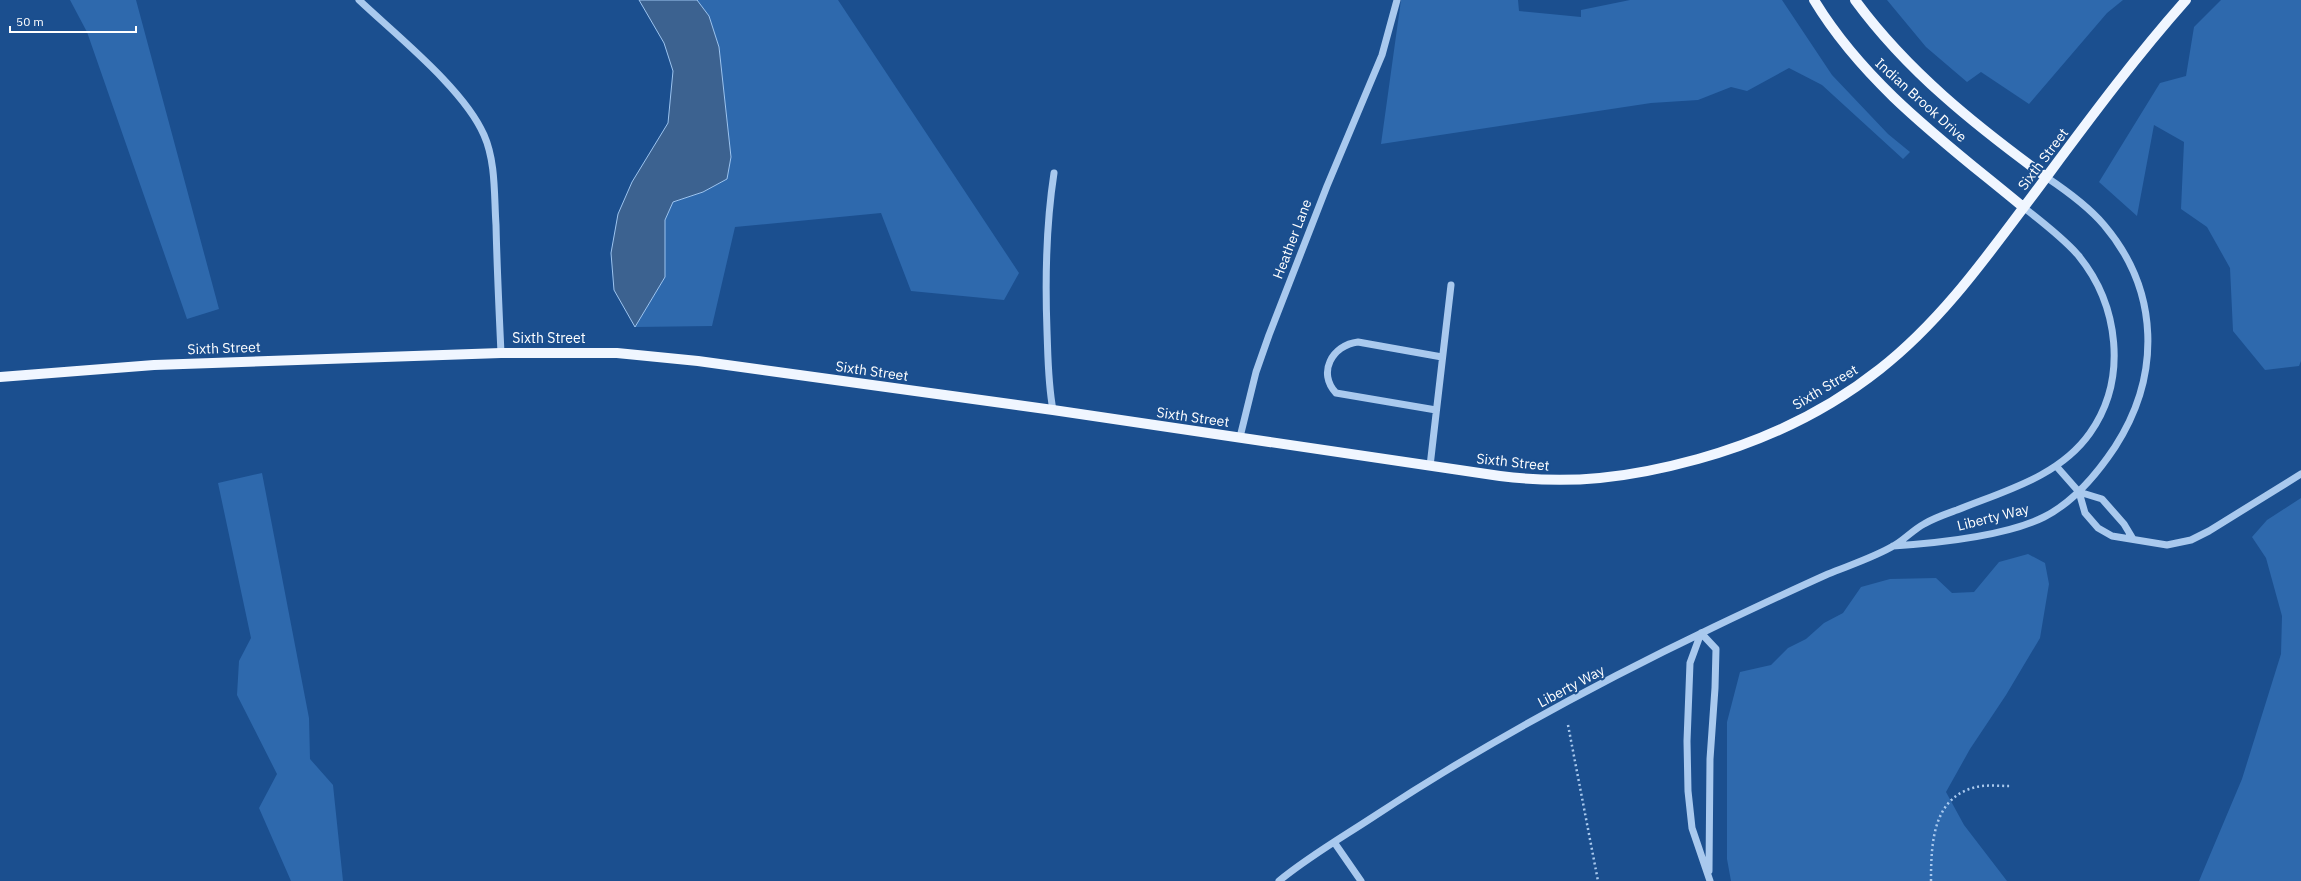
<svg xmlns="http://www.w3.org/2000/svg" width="2301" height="881" font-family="'IBM Plex Sans',sans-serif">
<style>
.green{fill:#2e69ad}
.water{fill:#3c6290;stroke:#9cc4f0}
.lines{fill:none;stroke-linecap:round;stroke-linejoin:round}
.path{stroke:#a9c9ee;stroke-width:2.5;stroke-dasharray:2 3;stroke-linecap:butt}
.minor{stroke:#a9c9ee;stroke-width:7}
.major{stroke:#f0f6ff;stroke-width:10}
.labels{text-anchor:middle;stroke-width:4;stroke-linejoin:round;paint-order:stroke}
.street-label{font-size:14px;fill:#fff;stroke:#1b4f8f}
</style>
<rect width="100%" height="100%" fill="#1b4f8f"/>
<path class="green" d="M 70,0 L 136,0 L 219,309 L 187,319 L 87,32 Z
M 697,0 L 838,0 L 1019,273 L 1004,300 L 911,291 L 881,213 L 735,227 L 712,326 L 635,327 L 665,277 L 665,220 L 673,202 L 703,192 L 727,179 L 731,157 L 719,47 L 709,16 Z
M 1401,0 L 1518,0 L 1519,11 L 1581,17 L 1581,10 L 1630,0 L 1782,0 L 1832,75 L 1888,134 L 1910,152 L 1903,159 L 1822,85 L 1789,68 L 1747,91 L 1731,87 L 1698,100 L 1651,103 L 1381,144 Z
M 1887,0 L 2123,0 L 2107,13 L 2029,104 L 1981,72 L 1967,82 L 1926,47 Z
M 2221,0 L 2301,0 L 2301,361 L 2299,366 L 2265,370 L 2233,331 L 2230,268 L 2207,227 L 2181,209 L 2184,142 L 2154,125 L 2137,216 L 2099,182 L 2160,83 L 2186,76 L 2194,27 Z
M 262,473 L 309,718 L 310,759 L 333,785 L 343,881 L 291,881 L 259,808 L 277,774 L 237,695 L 239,661 L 251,638 L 218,483 Z
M 2301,498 L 2301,881 L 2199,881 L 2242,779 L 2281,654 L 2282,616 L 2266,558 L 2252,537 L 2267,520 Z
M 2028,554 L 2045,563 L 2049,584 L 2040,638 L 2006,695 L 1970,749 L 1946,792 L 1964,825 L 2007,881 L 1731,881 L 1727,859 L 1727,722 L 1740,672 L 1771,665 L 1788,648 L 1806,639 L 1824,623 L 1843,613 L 1861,587 L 1890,579 L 1936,578 L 1952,593 L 1974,592 L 1999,562 Z"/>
<path class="water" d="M 639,0 L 697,0 L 709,16 L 719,47 L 731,157 L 727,179 L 703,192 L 673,202 L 665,220 L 665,277 L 635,327 L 614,290 L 611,253 L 618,214 L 632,182 L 668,123 L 673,71 L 664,43 Z"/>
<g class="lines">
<path class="path" d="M 1568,725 L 1598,881
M 1931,881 C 1931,841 1933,793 1982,786 C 1991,785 2001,786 2010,786"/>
<path class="minor" d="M 359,0 C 397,36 464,89 484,135 C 496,162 494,196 496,225 C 497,268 499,310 501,353
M 1053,410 C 1048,384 1048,357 1047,331 C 1045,278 1046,225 1054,173
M 1436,410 L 1336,393 C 1317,373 1332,345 1358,342 L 1442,357
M 1240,437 L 1256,372 L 1269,335 L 1327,186 L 1382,55 L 1397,0
M 1430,466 L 1451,285
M 2057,467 L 2079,492 L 2085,513 L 2098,528 L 2112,536 L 2167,545 L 2191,540 L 2209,531 L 2301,474
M 2079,492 L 2102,499 L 2124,524 L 2133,539
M 1893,546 C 1937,543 2006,536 2044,517 C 2074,502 2097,474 2115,447 C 2161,376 2160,291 2104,225 C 2088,206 2067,191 2046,177
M 1701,633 L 1690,663 L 1687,741 L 1688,791 L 1692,828 L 1710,881
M 1701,633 L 1716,649 L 1715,688 L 1710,759 L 1709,871
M 1334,842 L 1361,881
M 1279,881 C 1308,857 1341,838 1373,817 C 1482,745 1597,683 1714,627 C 1752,609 1790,591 1828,574 C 1850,565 1875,557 1895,545 C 1905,539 1913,530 1924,524 C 1934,518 1946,514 1957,510 C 2004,491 2059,477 2090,433 C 2128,379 2119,305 2078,255 C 2062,237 2042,222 2023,207"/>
<path class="major" d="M 1814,0 C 1866,86 1947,144 2023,207
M 1855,0 C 1907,71 1975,125 2046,177
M 0,377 L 154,365 L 501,353 L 617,353 L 698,361 L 1053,410 L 1500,476 C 1571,485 1629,478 1698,459 C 1763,441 1827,411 1880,369 C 1940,322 1985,259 2030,199 C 2080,132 2130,63 2186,0"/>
</g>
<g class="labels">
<g class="street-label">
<text transform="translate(1921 100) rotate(42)" y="5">Indian Brook Drive</text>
<text transform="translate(2043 159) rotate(-53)" y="5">Sixth Street</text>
<text transform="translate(1292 239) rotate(-69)" y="5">Heather Lane</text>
<text x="549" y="343">Sixth Street</text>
<text transform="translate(224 348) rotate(-2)" y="5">Sixth Street</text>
<text transform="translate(872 371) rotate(8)" y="5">Sixth Street</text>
<text transform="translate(1825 387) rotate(-31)" y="5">Sixth Street</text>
<text transform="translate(1193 417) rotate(8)" y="5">Sixth Street</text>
<text transform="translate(1513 462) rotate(6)" y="5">Sixth Street</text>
<text transform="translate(1993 517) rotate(-14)" y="5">Liberty Way</text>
<text transform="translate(1571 686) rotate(-28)" y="5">Liberty Way</text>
</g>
</g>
<path d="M10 26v6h126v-6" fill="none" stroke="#ffffff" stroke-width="2"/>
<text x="16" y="26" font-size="12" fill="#ffffff" stroke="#1b4f8f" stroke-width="3" paint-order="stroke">50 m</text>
</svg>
